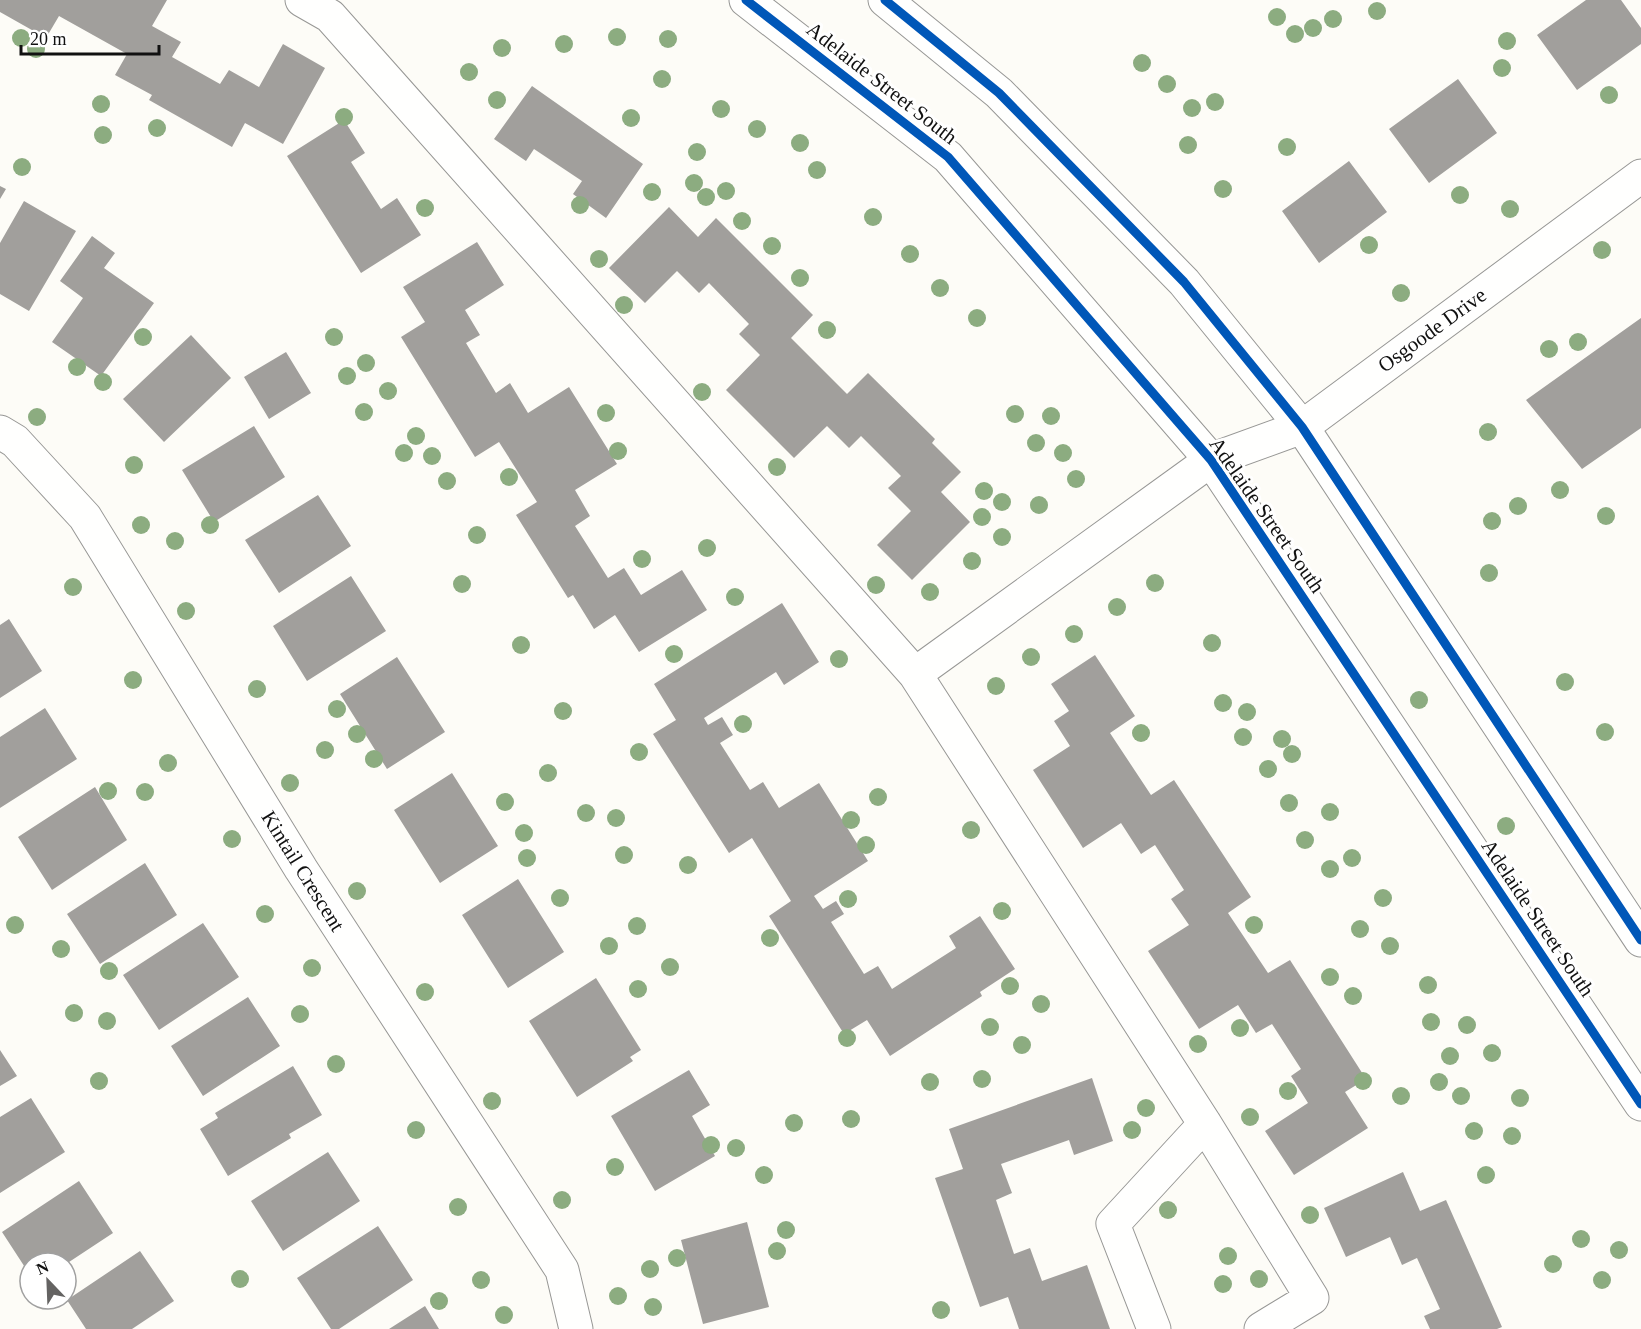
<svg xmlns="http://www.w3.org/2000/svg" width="1641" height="1329" font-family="'Times New Roman',serif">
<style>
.building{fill:#a19f9c}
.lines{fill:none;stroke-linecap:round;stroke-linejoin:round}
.minor-casing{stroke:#979795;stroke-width:35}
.minor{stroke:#fffffe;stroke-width:33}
.cycleway-casing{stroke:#fff;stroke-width:13}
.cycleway{stroke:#0057b8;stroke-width:9}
.tree{fill:#8cac80}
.labels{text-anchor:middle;stroke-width:6;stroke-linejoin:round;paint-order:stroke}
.street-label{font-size:21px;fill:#111;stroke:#fff}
</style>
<rect width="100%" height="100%" fill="#fdfcf7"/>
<path class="building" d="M 0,0 L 167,0 L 152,26 L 181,42 L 172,57 L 220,84 L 229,70 L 259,87 L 283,44 L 325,68 L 283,144 L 245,123 L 232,147 L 149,100 L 152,95 L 115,75 L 127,54 L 59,16 L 46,38 L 0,12 Z
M 1586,0 L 1621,0 L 1641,28 L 1641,44 L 1577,90 L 1537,35 Z
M 1458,79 L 1497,133 L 1429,183 L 1389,129 Z
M 532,86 L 643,164 L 606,218 L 573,194 L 582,181 L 534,149 L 526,161 L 494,139 Z
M 344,120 L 365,153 L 351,162 L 381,209 L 397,198 L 421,235 L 361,273 L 287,156 Z
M 1349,161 L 1387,212 L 1319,263 L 1282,211 Z
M 0,186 L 6,189 L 0,199 Z
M 24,201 L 76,231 L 29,311 L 0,294 L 0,243 Z
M 669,207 L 698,237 L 716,218 L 813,315 L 791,338 L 847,394 L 868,373 L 935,439 L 932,443 L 961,472 L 941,492 L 970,522 L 912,580 L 877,545 L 911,511 L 888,488 L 901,476 L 861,436 L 849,448 L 827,426 L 794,458 L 726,390 L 760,355 L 739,334 L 749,324 L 709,283 L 699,293 L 677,271 L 645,303 L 609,268 Z
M 92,236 L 115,253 L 104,268 L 154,303 L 101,376 L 52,342 L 83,298 L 60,281 Z
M 477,242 L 504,285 L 465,310 L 480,335 L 466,343 L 496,393 L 510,383 L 528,413 L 569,387 L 617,464 L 575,490 L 590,516 L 575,526 L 608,578 L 624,568 L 641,595 L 682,570 L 707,610 L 639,652 L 615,615 L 594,629 L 573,595 L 568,598 L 516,515 L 537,502 L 499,442 L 475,457 L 401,337 L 425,322 L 403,287 Z
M 1641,318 L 1641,428 L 1582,469 L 1526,400 Z
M 191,335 L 231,378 L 164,442 L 123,399 Z
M 286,352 L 311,393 L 269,419 L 244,377 Z
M 254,426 L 285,477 L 214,522 L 182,470 Z
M 318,495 L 351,546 L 279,593 L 245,540 Z
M 351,576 L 386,631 L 307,681 L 273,626 Z
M 782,603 L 819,662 L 784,685 L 776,672 L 704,718 L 708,725 L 722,717 L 733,735 L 720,743 L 750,790 L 763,782 L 779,808 L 819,783 L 868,861 L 814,896 L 823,909 L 836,901 L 844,914 L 831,922 L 864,974 L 878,966 L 892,989 L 956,948 L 949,936 L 980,916 L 1015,969 L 980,992 L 982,996 L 890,1056 L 867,1020 L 844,1034 L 769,916 L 791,901 L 752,838 L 729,853 L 653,734 L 676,720 L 654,684 Z
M 9,619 L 42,671 L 0,698 L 0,625 Z
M 1095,655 L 1135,716 L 1110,733 L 1151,795 L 1174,780 L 1251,897 L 1228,913 L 1268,973 L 1290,960 L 1366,1079 L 1345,1092 L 1368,1128 L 1294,1175 L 1265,1131 L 1308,1103 L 1291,1076 L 1301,1069 L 1272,1024 L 1256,1033 L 1238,1005 L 1199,1029 L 1148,951 L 1189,925 L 1171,899 L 1184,890 L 1155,845 L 1141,854 L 1121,823 L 1083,848 L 1033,770 L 1070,746 L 1054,721 L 1069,711 L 1051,684 Z
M 397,657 L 445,732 L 387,769 L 340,694 Z
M 45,708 L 77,759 L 0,808 L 0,737 Z
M 452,773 L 498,846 L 440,883 L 394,810 Z
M 95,787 L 127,840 L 52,890 L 18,837 Z
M 145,863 L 177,915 L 100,964 L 67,914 Z
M 518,879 L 564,952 L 508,988 L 462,915 Z
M 203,923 L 239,977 L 159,1030 L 123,975 Z
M 596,978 L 641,1050 L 630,1057 L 633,1061 L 577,1097 L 529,1021 Z
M 248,997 L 280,1046 L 203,1096 L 171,1046 Z
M 0,1050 L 17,1076 L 0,1086 Z
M 293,1066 L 322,1115 L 289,1134 L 291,1138 L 228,1176 L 200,1129 L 218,1118 L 215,1113 Z
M 689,1070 L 710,1105 L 692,1116 L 715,1156 L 655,1191 L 611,1116 Z
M 1092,1078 L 1113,1141 L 1074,1155 L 1069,1140 L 1001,1164 L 1012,1193 L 996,1200 L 1014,1254 L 1030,1248 L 1042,1281 L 1087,1265 L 1110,1329 L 1019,1329 L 1008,1297 L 980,1307 L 935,1178 L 963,1169 L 949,1129 Z
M 31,1098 L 65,1152 L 0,1193 L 0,1117 Z
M 328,1152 L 360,1201 L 283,1251 L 251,1201 Z
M 1403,1172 L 1420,1211 L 1446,1200 L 1502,1327 L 1497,1329 L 1430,1329 L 1424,1316 L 1440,1309 L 1417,1258 L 1402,1265 L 1390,1237 L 1346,1257 L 1324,1208 Z
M 79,1181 L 113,1233 L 66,1264 L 30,1263 L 30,1275 L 2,1232 Z
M 747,1222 L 769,1307 L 703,1324 L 681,1240 Z
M 378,1226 L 413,1280 L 339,1329 L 331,1329 L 297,1278 Z
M 140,1251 L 174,1301 L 132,1329 L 86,1329 L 67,1300 Z
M 425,1306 L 439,1329 L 389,1329 Z"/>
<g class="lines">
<defs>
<path id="minor" d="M 302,0 L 330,16 L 915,674 L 1205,1124 L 1312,1298 L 1261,1329
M 746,0 L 948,157 L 1211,460 L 1641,1104
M 885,0 L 999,93 L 1184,282 L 1302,427 L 1641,940
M 0,432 L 15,441 L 85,517 L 301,869 L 562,1270 L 576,1329
M 915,674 L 1211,460 L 1302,427 L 1641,176
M 1154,1329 L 1113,1224 L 1205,1124"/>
</defs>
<use href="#minor" class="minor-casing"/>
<use href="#minor" class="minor"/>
<defs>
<path id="cycleway" d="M 746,0 L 948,157 L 1211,460 L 1641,1104
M 885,0 L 999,93 L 1184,282 L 1302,427 L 1641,940"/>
</defs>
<use href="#cycleway" class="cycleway-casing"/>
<use href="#cycleway" class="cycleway"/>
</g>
<g class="tree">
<circle cx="1377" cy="11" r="9"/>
<circle cx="1277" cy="17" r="9"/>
<circle cx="1333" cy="19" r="9"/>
<circle cx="1313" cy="28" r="9"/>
<circle cx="1295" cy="34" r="9"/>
<circle cx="617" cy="37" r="9"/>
<circle cx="21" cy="38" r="9"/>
<circle cx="668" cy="39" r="9"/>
<circle cx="1507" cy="41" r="9"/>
<circle cx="564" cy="44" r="9"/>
<circle cx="502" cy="48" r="9"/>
<circle cx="36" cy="49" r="9"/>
<circle cx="1142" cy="63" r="9"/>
<circle cx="1502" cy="68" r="9"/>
<circle cx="469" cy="72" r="9"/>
<circle cx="662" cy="79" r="9"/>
<circle cx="1167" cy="84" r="9"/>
<circle cx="1609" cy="95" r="9"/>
<circle cx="497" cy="100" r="9"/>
<circle cx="1215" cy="102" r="9"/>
<circle cx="101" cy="104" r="9"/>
<circle cx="1192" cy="108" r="9"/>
<circle cx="721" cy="109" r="9"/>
<circle cx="344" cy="117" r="9"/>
<circle cx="631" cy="118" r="9"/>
<circle cx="157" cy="128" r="9"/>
<circle cx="757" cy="129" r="9"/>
<circle cx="103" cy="135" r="9"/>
<circle cx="800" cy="143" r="9"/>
<circle cx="1188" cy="145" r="9"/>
<circle cx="1287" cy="147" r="9"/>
<circle cx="697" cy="152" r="9"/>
<circle cx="22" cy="167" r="9"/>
<circle cx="817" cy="170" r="9"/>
<circle cx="694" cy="183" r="9"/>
<circle cx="1223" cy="189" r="9"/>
<circle cx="726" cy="191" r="9"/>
<circle cx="652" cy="192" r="9"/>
<circle cx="1460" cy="195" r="9"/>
<circle cx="706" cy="197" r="9"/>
<circle cx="580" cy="205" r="9"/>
<circle cx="425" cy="208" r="9"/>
<circle cx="1510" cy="209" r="9"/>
<circle cx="873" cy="217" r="9"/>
<circle cx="742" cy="221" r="9"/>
<circle cx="1369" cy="245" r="9"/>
<circle cx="772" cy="246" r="9"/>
<circle cx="1602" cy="250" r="9"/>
<circle cx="910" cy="254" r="9"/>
<circle cx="599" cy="259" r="9"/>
<circle cx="800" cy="278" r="9"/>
<circle cx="940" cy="288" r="9"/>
<circle cx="1401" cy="293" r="9"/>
<circle cx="624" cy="305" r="9"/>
<circle cx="977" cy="318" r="9"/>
<circle cx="827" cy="330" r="9"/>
<circle cx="143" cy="337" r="9"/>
<circle cx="334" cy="337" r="9"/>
<circle cx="1578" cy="342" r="9"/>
<circle cx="1549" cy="349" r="9"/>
<circle cx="366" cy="363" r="9"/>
<circle cx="77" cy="367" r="9"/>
<circle cx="347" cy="376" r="9"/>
<circle cx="103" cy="382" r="9"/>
<circle cx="388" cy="391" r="9"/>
<circle cx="702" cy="392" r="9"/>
<circle cx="364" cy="412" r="9"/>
<circle cx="606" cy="413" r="9"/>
<circle cx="1015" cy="414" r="9"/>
<circle cx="1051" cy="416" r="9"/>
<circle cx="37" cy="417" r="9"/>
<circle cx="1488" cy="432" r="9"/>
<circle cx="416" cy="436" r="9"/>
<circle cx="1036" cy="443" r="9"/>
<circle cx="618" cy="451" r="9"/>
<circle cx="404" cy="453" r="9"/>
<circle cx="1063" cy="453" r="9"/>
<circle cx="432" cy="456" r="9"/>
<circle cx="134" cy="465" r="9"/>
<circle cx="777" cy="467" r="9"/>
<circle cx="509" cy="477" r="9"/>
<circle cx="1076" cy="479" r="9"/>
<circle cx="447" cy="481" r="9"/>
<circle cx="1560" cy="490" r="9"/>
<circle cx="984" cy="491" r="9"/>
<circle cx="1002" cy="502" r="9"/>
<circle cx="1039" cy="505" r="9"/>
<circle cx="1518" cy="506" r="9"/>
<circle cx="1606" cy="516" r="9"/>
<circle cx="982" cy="517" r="9"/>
<circle cx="1492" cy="521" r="9"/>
<circle cx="141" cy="525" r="9"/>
<circle cx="210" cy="525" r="9"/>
<circle cx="477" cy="535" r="9"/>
<circle cx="1002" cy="537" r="9"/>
<circle cx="175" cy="541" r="9"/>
<circle cx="707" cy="548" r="9"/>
<circle cx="642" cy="559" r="9"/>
<circle cx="972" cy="561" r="9"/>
<circle cx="1489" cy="573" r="9"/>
<circle cx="1155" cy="583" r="9"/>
<circle cx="462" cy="584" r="9"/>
<circle cx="876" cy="585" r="9"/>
<circle cx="73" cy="587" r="9"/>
<circle cx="930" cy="592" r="9"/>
<circle cx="735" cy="597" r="9"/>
<circle cx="1117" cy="607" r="9"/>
<circle cx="186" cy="611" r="9"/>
<circle cx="1074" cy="634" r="9"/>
<circle cx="1212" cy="643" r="9"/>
<circle cx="521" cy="645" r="9"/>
<circle cx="674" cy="654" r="9"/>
<circle cx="1031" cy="657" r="9"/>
<circle cx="839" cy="659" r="9"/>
<circle cx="133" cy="680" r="9"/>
<circle cx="1565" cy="682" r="9"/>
<circle cx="996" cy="686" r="9"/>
<circle cx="257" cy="689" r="9"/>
<circle cx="1419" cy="700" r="9"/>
<circle cx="1223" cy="703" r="9"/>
<circle cx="337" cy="709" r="9"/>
<circle cx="563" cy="711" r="9"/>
<circle cx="1247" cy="712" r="9"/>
<circle cx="743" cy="724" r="9"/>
<circle cx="1605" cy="732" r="9"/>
<circle cx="1141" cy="733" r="9"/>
<circle cx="357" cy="734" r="9"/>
<circle cx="1243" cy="737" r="9"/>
<circle cx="1282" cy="739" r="9"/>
<circle cx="325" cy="750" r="9"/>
<circle cx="639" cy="752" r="9"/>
<circle cx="1292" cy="754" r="9"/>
<circle cx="374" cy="759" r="9"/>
<circle cx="168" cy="763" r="9"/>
<circle cx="1268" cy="769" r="9"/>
<circle cx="548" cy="773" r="9"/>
<circle cx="290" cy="783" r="9"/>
<circle cx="108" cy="791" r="9"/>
<circle cx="145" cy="792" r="9"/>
<circle cx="878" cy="797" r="9"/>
<circle cx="505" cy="802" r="9"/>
<circle cx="1289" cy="803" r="9"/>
<circle cx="1330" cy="812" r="9"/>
<circle cx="586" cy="813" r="9"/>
<circle cx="616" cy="818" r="9"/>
<circle cx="851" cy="820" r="9"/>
<circle cx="1506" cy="826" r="9"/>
<circle cx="971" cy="830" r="9"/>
<circle cx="524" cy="833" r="9"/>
<circle cx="232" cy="839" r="9"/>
<circle cx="1305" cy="840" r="9"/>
<circle cx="866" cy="845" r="9"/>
<circle cx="624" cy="855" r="9"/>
<circle cx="527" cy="858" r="9"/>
<circle cx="1352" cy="858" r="9"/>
<circle cx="688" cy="865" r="9"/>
<circle cx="1330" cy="869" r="9"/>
<circle cx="357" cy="891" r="9"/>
<circle cx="560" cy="898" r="9"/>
<circle cx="1383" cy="898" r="9"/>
<circle cx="848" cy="899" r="9"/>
<circle cx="1002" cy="911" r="9"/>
<circle cx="265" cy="914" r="9"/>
<circle cx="15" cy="925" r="9"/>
<circle cx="1254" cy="925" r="9"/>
<circle cx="637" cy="926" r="9"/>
<circle cx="1360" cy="929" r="9"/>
<circle cx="770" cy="938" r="9"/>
<circle cx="609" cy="946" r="9"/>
<circle cx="1390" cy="946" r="9"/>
<circle cx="61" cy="949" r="9"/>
<circle cx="670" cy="967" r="9"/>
<circle cx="312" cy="968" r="9"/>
<circle cx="109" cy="971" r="9"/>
<circle cx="1330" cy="977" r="9"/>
<circle cx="1428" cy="985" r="9"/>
<circle cx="1010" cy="986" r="9"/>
<circle cx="638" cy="989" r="9"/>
<circle cx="425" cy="992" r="9"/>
<circle cx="1353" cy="996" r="9"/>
<circle cx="1041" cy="1004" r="9"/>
<circle cx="74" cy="1013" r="9"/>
<circle cx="300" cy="1014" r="9"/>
<circle cx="107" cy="1021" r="9"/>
<circle cx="1431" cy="1022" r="9"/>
<circle cx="1467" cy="1025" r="9"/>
<circle cx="990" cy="1027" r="9"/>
<circle cx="1240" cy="1028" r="9"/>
<circle cx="847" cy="1038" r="9"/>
<circle cx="1198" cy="1044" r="9"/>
<circle cx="1022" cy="1045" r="9"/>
<circle cx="1492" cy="1053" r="9"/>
<circle cx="1450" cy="1056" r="9"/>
<circle cx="336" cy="1064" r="9"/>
<circle cx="982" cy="1079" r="9"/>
<circle cx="99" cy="1081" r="9"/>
<circle cx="1363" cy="1081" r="9"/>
<circle cx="930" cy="1082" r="9"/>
<circle cx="1439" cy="1082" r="9"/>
<circle cx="1288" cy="1091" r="9"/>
<circle cx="1401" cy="1096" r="9"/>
<circle cx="1461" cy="1096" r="9"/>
<circle cx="1520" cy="1098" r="9"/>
<circle cx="492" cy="1101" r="9"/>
<circle cx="1146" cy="1108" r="9"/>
<circle cx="1250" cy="1117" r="9"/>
<circle cx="851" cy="1119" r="9"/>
<circle cx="794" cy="1123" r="9"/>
<circle cx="416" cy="1130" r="9"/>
<circle cx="1132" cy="1130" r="9"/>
<circle cx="1474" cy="1131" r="9"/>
<circle cx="1512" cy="1136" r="9"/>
<circle cx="711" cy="1145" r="9"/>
<circle cx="736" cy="1148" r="9"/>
<circle cx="615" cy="1167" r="9"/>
<circle cx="764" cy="1175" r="9"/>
<circle cx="1486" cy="1175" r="9"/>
<circle cx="562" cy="1200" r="9"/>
<circle cx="458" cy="1207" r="9"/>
<circle cx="1168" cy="1210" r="9"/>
<circle cx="1310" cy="1215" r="9"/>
<circle cx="786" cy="1230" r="9"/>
<circle cx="1581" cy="1239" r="9"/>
<circle cx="1619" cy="1250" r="9"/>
<circle cx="777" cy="1251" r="9"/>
<circle cx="1228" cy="1256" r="9"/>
<circle cx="677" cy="1258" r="9"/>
<circle cx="1553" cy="1264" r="9"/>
<circle cx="650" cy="1269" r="9"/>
<circle cx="240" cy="1279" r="9"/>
<circle cx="1259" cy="1279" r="9"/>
<circle cx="481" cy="1280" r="9"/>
<circle cx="1602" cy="1280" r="9"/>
<circle cx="1223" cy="1284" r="9"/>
<circle cx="618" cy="1296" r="9"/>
<circle cx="439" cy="1301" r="9"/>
<circle cx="653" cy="1307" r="9"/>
<circle cx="941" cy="1310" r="9"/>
<circle cx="504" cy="1315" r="9"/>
</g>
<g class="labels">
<g class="street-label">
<text transform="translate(882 83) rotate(38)" y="7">Adelaide Street South</text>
<text transform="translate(1432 330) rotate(-36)" y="7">Osgoode Drive</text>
<text transform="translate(1267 515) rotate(55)" y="7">Adelaide Street South</text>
<text transform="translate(303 871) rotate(58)" y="7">Kintail Crescent</text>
<text transform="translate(1538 918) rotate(56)" y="7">Adelaide Street South</text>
</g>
</g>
<g transform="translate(48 1281) rotate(337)"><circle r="28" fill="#ffffff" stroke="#a0a0a0" stroke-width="1.5"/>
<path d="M0-4.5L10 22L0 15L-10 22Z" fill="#646362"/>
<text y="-9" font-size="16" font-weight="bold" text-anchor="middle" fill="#111111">N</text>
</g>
<path d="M21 45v9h138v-9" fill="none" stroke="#111111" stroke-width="3"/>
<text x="30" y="45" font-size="18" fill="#111111" stroke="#ffffff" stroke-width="4.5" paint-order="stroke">20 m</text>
</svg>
